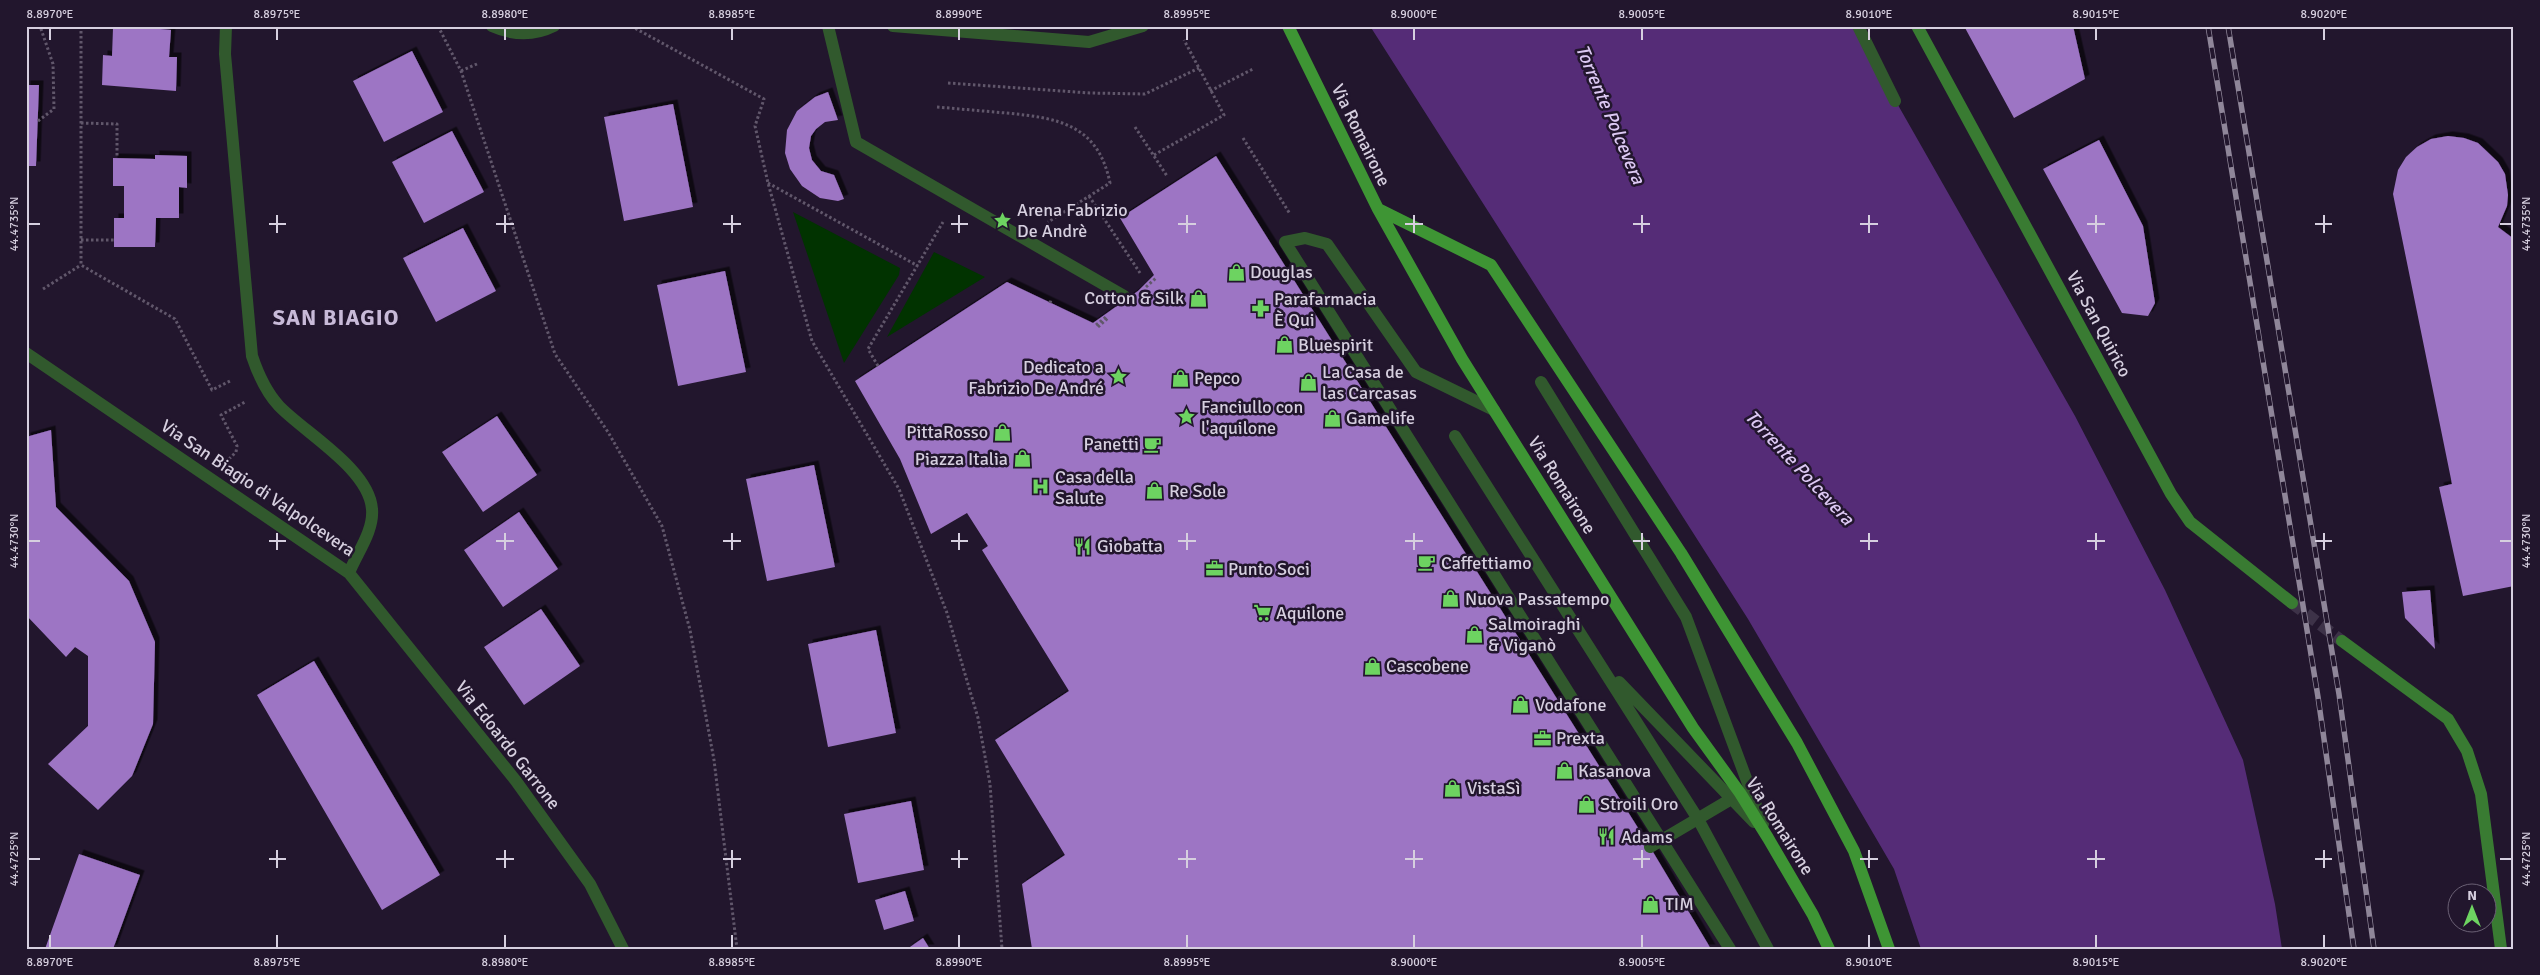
<svg xmlns="http://www.w3.org/2000/svg" width="2540" height="975" font-family="Signika,sans-serif">
<style>
.green{fill:#013300}
.water{fill:#552c77}
.building{fill:#9d74c4;filter:url(#shadow)}
.lines{fill:none;stroke-linecap:round;stroke-linejoin:round}
.secondary-tunnel{stroke:#3d3248;stroke-width:12;stroke-dasharray:12 6;stroke-linecap:butt}
.path{stroke:#61576b;stroke-width:3;stroke-dasharray:2.5 2.5;stroke-linecap:butt}
.lane{stroke:#31592d;stroke-width:12}
.street{stroke:#31592d;stroke-width:12}
.secondary{stroke:#397b32;stroke-width:12}
.primary{stroke:#3e9534;stroke-width:12}
.rail-casing{stroke:#8f8699;stroke-width:5.5}
.rail{stroke:#22162d;stroke-width:4;stroke-dasharray:11;stroke-linecap:butt}
.ticks{fill:none;stroke:#d6cfdf;stroke-width:2}
.labels{text-anchor:middle;stroke-width:5;stroke-linejoin:round;paint-order:stroke}
.street-label{font-size:18px;fill:#d6cfdf;stroke:#22162d}
.poi-label{font-size:18px;fill:#d6cfdf;stroke:#22162d;text-anchor:start}
.water-label{font-size:19px;font-style:italic;fill:#dcc8f3;stroke:#22162d}
.district-label{font-size:22px;font-weight:bold;letter-spacing:1px;fill:#c8bad8;stroke:#22162d}
.neatline{fill:none;stroke:#d6cfdf;stroke-width:2}
.ticks-label{font-size:12px;text-anchor:middle;fill:#d6cfdf}
</style>
<defs>
<filter id="shadow"><feDropShadow dx="4.5" dy="-4.5" stdDeviation="0" flood-color="#0009"/></filter>
</defs>
<rect width="100%" height="100%" fill="#22162d"/>
<path class="green" d="M 793,212 L 900,268 L 899,275 L 844,363 Z
M 934,252 L 985,277 L 887,337 Z"/>
<path class="water" d="M 1370,26 L 1853,26 L 2075,416 L 2165,590 L 2243,760 L 2275,904 L 2282,949 L 1921,949 L 1894,869 L 1748,619 Z"/>
<path class="building" d="M 105,26 L 149,26 L 149,28 L 171,30 L 169,57 L 177,57 L 176,91 L 102,85 L 103,55 L 112,56 L 113,28 Z
M 1964,26 L 2073,26 L 2085,79 L 2014,118 Z
M 412,51 L 443,112 L 384,142 L 353,81 Z
M 26,85 L 39,85 L 36,166 L 26,166 Z
M 828,92 L 838,120 L 825,122 L 816,129 L 811,136 L 809,148 L 812,160 L 821,171 L 834,175 L 844,199 L 838,201 L 820,198 L 802,186 L 790,169 L 785,153 L 787,130 L 797,111 L 815,97 Z
M 673,104 L 693,207 L 624,221 L 604,117 Z
M 452,131 L 484,192 L 424,223 L 392,162 Z
M 2448,136 L 2464,138 L 2478,143 L 2498,162 L 2505,174 L 2508,195 L 2507,206 L 2498,227 L 2514,239 L 2514,586 L 2463,596 L 2439,487 L 2452,484 L 2393,194 L 2398,170 L 2406,157 L 2417,147 L 2431,139 Z
M 2099,140 L 2143,226 L 2155,303 L 2148,316 L 2122,313 L 2043,169 Z
M 155,155 L 187,156 L 187,188 L 179,187 L 179,218 L 156,218 L 155,247 L 114,247 L 114,218 L 124,218 L 124,186 L 113,186 L 113,158 L 155,159 Z
M 1216,156 L 1650,847 L 1711,949 L 1032,949 L 1022,884 L 1065,855 L 995,740 L 1069,691 L 982,550 L 988,546 L 967,513 L 931,534 L 900,459 L 855,381 L 1007,282 L 1093,323 L 1138,291 L 1154,275 L 1120,218 Z
M 463,228 L 496,291 L 436,322 L 403,258 Z
M 725,271 L 746,372 L 678,386 L 657,285 Z
M 497,416 L 537,475 L 483,512 L 442,452 Z
M 51,430 L 56,507 L 129,581 L 155,642 L 153,724 L 132,776 L 98,810 L 48,764 L 88,726 L 88,656 L 75,647 L 66,657 L 26,615 L 26,437 Z
M 814,465 L 835,567 L 767,581 L 746,479 Z
M 519,512 L 558,569 L 503,607 L 464,550 Z
M 2430,590 L 2435,649 L 2405,618 L 2402,592 Z
M 541,609 L 580,666 L 524,705 L 484,647 Z
M 876,630 L 896,733 L 828,747 L 808,644 Z
M 314,661 L 440,875 L 382,910 L 257,695 Z
M 911,801 L 924,870 L 858,883 L 844,814 Z
M 79,854 L 140,875 L 113,949 L 45,949 Z
M 905,891 L 914,921 L 884,930 L 875,900 Z
M 923,938 L 930,949 L 907,949 Z"/>
<g class="lines">
<path class="secondary-tunnel" d="M 2292,603 L 2342,641"/>
<path class="path" d="M 81,26 L 81,265 L 175,319 L 212,390 L 232,380
M 438,26 L 461,71 L 555,354 L 608,432 L 662,526 L 690,630 L 714,760 L 737,949
M 631,26 L 764,99 L 755,126 L 768,183 L 812,341 L 899,489 L 947,613 L 978,718 L 990,784 L 1002,949
M 461,71 L 477,64
M 948,83 L 1090,93 L 1145,94 L 1199,68
M 1210,91 L 1253,69
M 937,107 C 960,109 983,111 1006,113 C 1058,118 1098,124 1110,183 L 1048,222
M 38,121 L 54,109 L 53,64 L 40,26
M 81,123 L 117,124 L 117,158
M 1135,127 L 1167,176
M 1243,138 L 1290,214
M 1154,155 L 1224,115 L 1184,40
M 768,183 L 918,266
M 1089,196 L 1140,273
M 81,240 L 114,240
M 1146,287 L 1156,278
M 43,289 L 81,265
M 1050,303 L 1051,300
M 1096,325 L 1106,317
M 1098,327 L 1109,317
M 878,366 L 868,349 L 943,222
M 229,459 L 236,452 L 237,446 L 221,415 L 245,402"/>
<path class="lane" d="M 828,26 L 856,142 L 1124,296
M 1858,26 L 1895,101
M 1541,382 L 1686,617 L 1763,824
M 1494,410 L 1416,372 L 1327,244 L 1305,238 L 1285,242 L 1730,949
M 1455,436 L 1698,819 L 1768,949
M 1619,682 L 1754,822
M 1650,847 L 1738,795"/>
<path class="street" d="M 226,26 L 225,54 L 252,356 C 258,374 266,392 279,406 C 305,433 369,469 372,509 C 374,531 357,553 349,573
M 492,26 C 512,35 534,36 554,26
M 893,26 L 1089,42 L 1143,26
M 26,353 L 349,573 L 516,781 L 590,884 L 623,949"/>
<path class="secondary" d="M 1917,26 L 2171,494 L 2190,522 L 2292,603
M 2342,641 L 2448,719 L 2467,751 L 2481,794 L 2501,949"/>
<path class="primary" d="M 1288,26 L 1378,209 L 1462,359 L 1693,728 L 1740,793 L 1768,838 L 1813,915 L 1829,949
M 1378,209 L 1491,265 L 1681,553 L 1797,743 L 1854,851 L 1889,949"/>
<defs>
<path id="rail" d="M 2208,26 L 2318,697 L 2354,949
M 2228,26 L 2339,694 L 2374,949"/>
</defs>
<use href="#rail" class="rail-casing"/>
<use href="#rail" class="rail"/>
</g>
<path class="ticks" d="M 50,28 L 50,40M 277,28 L 277,40M 505,28 L 505,40M 732,28 L 732,40M 959,28 L 959,40M 1187,28 L 1187,40M 1414,28 L 1414,40M 1642,28 L 1642,40M 1869,28 L 1869,40M 2096,28 L 2096,40M 2324,28 L 2324,40M 277,215 L 277,233M 505,215 L 505,233M 732,215 L 732,233M 959,215 L 959,233M 1187,215 L 1187,233M 1414,215 L 1414,233M 1642,215 L 1642,233M 1869,215 L 1869,233M 2096,215 L 2096,233M 2324,215 L 2324,233M 28,224 L 40,224M 269,224 L 286,224M 496,224 L 514,224M 723,224 L 741,224M 951,224 L 968,224M 1178,224 L 1196,224M 1405,224 L 1423,224M 1633,224 L 1650,224M 1860,224 L 1878,224M 2087,224 L 2105,224M 2315,224 L 2332,224M 2500,224 L 2512,224M 277,533 L 277,550M 505,533 L 505,550M 732,533 L 732,550M 959,533 L 959,550M 1187,533 L 1187,550M 1414,533 L 1414,550M 1642,533 L 1642,550M 1869,533 L 1869,550M 2096,533 L 2096,550M 2324,533 L 2324,550M 28,541 L 40,541M 269,541 L 286,541M 496,541 L 514,541M 723,541 L 741,541M 951,541 L 968,541M 1178,541 L 1196,541M 1405,541 L 1423,541M 1633,541 L 1650,541M 1860,541 L 1878,541M 2087,541 L 2105,541M 2315,541 L 2332,541M 2500,541 L 2512,541M 277,850 L 277,868M 505,850 L 505,868M 732,850 L 732,868M 959,850 L 959,868M 1187,850 L 1187,868M 1414,850 L 1414,868M 1642,850 L 1642,868M 1869,850 L 1869,868M 2096,850 L 2096,868M 2324,850 L 2324,868M 28,859 L 40,859M 269,859 L 286,859M 496,859 L 514,859M 723,859 L 741,859M 951,859 L 968,859M 1178,859 L 1196,859M 1405,859 L 1423,859M 1633,859 L 1650,859M 1860,859 L 1878,859M 2087,859 L 2105,859M 2315,859 L 2332,859M 2500,859 L 2512,859M 50,935 L 50,948M 277,935 L 277,948M 505,935 L 505,948M 732,935 L 732,948M 959,935 L 959,948M 1187,935 L 1187,948M 1414,935 L 1414,948M 1642,935 L 1642,948M 1869,935 L 1869,948M 2096,935 L 2096,948M 2324,935 L 2324,948"/>
<defs>
<symbol id="sight-bare" viewBox="-9 -9 18 18"><path d="M0-6L1.8-2.2L6-1.7L2.9 1.2L3.7 5.4L0 3.3L-3.7 5.4L-2.9 1.2L-6-1.7L-1.8-2.2Z" fill="#6dd361" stroke="#22162d" stroke-width="2.5" paint-order="stroke"/></symbol>
<symbol id="shop-bare" viewBox="-9 -9 18 18"><path d="M-5-2.5h2.3a2.7 3.5 0 0 1 5.4 0H5L5.5 6h-11ZM-1.5-2.5h3a1.5 2.3 0 0 0-3 0Z" fill="#6dd361" stroke="#22162d" stroke-width="2.5" paint-order="stroke"/></symbol>
<symbol id="pharmacy-bare" viewBox="-9 -9 18 18"><path d="M-2-6h4v4h4v4h-4v4h-4v-4h-4v-4h4Z" fill="#6dd361" stroke="#22162d" stroke-width="2.5" paint-order="stroke"/></symbol>
<symbol id="cafe-bare" viewBox="-9 -9 18 18"><path d="M-5.5-4.5H6V0H3Q3 3.5 0 3.5H-2.5Q-5.5 3.5-5.5 0ZM3-3.2v2h1.7v-2ZM-6 4.5H4V6H-6Z" fill="#6dd361" stroke="#22162d" stroke-width="2.5" paint-order="stroke"/></symbol>
<symbol id="hospital-bare" viewBox="-9 -9 18 18"><path d="M-5-5h3v3.5h4V-5h3V5h-3V1.5h-4V5h-3Z" fill="#6dd361" stroke="#22162d" stroke-width="2.5" paint-order="stroke"/></symbol>
<symbol id="restaurant-bare" viewBox="-9 -9 18 18"><path d="M-5-6h1v4h1v-4h1v4h1v-4h1v5L-1.5 .5V6h-2V.5L-5-1ZM5-6V6H3V1.5H1.5Q1.5-4 5-6Z" fill="#6dd361" stroke="#22162d" stroke-width="2.5" paint-order="stroke"/></symbol>
<symbol id="office-bare" viewBox="-9 -9 18 18"><path d="M-6-3h4V-5.5h4V-3h4V5H-6ZM-1-4.5V-3h2v-1.5ZM-6 0V1H6V0Z" fill="#6dd361" stroke="#22162d" stroke-width="2.5" paint-order="stroke"/></symbol>
<symbol id="supermarket-bare" viewBox="-9 -9 18 18"><path d="M-6-5.5h2.5l.6 2H6L4.5 2H-2.5L-4.4-4H-6ZM-1.5 3.2a1.3 1.3 0 1 0 .1 0ZM3 3.2a1.3 1.3 0 1 0 .1 0Z" fill="#6dd361" stroke="#22162d" stroke-width="2.5" paint-order="stroke"/></symbol>
</defs>
<g fill-rule="evenodd">
<use href="#sight-bare" x="990" y="208" width="25" height="25"/>
<use href="#shop-bare" x="1224" y="260" width="25" height="25"/>
<use href="#shop-bare" x="1186" y="286" width="25" height="25"/>
<use href="#pharmacy-bare" x="1248" y="296" width="25" height="25"/>
<use href="#shop-bare" x="1272" y="332" width="25" height="25"/>
<use href="#sight-bare" x="1106" y="364" width="25" height="25"/>
<use href="#shop-bare" x="1168" y="366" width="25" height="25"/>
<use href="#shop-bare" x="1296" y="370" width="25" height="25"/>
<use href="#sight-bare" x="1174" y="404" width="25" height="25"/>
<use href="#shop-bare" x="1320" y="406" width="25" height="25"/>
<use href="#shop-bare" x="990" y="420" width="25" height="25"/>
<use href="#cafe-bare" x="1140" y="432" width="25" height="25"/>
<use href="#shop-bare" x="1010" y="446" width="25" height="25"/>
<use href="#hospital-bare" x="1028" y="474" width="25" height="25"/>
<use href="#shop-bare" x="1142" y="478" width="25" height="25"/>
<use href="#restaurant-bare" x="1070" y="534" width="25" height="25"/>
<use href="#cafe-bare" x="1414" y="550" width="25" height="25"/>
<use href="#office-bare" x="1202" y="556" width="25" height="25"/>
<use href="#shop-bare" x="1438" y="586" width="25" height="25"/>
<use href="#supermarket-bare" x="1250" y="600" width="25" height="25"/>
<use href="#shop-bare" x="1462" y="622" width="25" height="25"/>
<use href="#shop-bare" x="1360" y="654" width="25" height="25"/>
<use href="#shop-bare" x="1508" y="692" width="25" height="25"/>
<use href="#office-bare" x="1530" y="726" width="25" height="25"/>
<use href="#shop-bare" x="1552" y="758" width="25" height="25"/>
<use href="#shop-bare" x="1440" y="776" width="25" height="25"/>
<use href="#shop-bare" x="1574" y="792" width="25" height="25"/>
<use href="#restaurant-bare" x="1594" y="824" width="25" height="25"/>
<use href="#shop-bare" x="1638" y="892" width="25" height="25"/>
</g>
<g class="labels">
<g class="street-label">
<text transform="translate(1361 135) rotate(64)" y="6">Via Romairone</text>
<text transform="translate(2099 324) rotate(62)" y="6">Via San Quirico</text>
<text transform="translate(1562 485) rotate(58)" y="6">Via Romairone</text>
<text transform="translate(258 488) rotate(34)" y="6">Via San Biagio di Valpolcevera</text>
<text transform="translate(508 745) rotate(52)" y="6">Via Edoardo Garrone</text>
<text transform="translate(1780 826) rotate(58)" y="6">Via Romairone</text>
</g>
<g class="poi-label">
<text x="1017" y="216">Arena Fabrizio<tspan x="1017" dy="21">De Andrè</tspan></text>
<text x="1250" y="278">Douglas</text>
<text x="1184" y="304" text-anchor="end">Cotton &amp; Silk</text>
<text x="1274" y="305">Parafarmacia<tspan x="1274" dy="21">È Qui</tspan></text>
<text x="1298" y="351">Bluespirit</text>
<text x="1104" y="373" text-anchor="end">Dedicato a<tspan x="1104" dy="21">Fabrizio De André</tspan></text>
<text x="1322" y="378">La Casa de<tspan x="1322" dy="21">las Carcasas</tspan></text>
<text x="1194" y="384">Pepco</text>
<text x="1201" y="413">Fanciullo con<tspan x="1201" dy="21">l'aquilone</tspan></text>
<text x="1346" y="424">Gamelife</text>
<text x="988" y="438" text-anchor="end">PittaRosso</text>
<text x="1139" y="450" text-anchor="end">Panetti</text>
<text x="1008" y="465" text-anchor="end">Piazza Italia</text>
<text x="1055" y="483">Casa della<tspan x="1055" dy="21">Salute</tspan></text>
<text x="1169" y="497">Re Sole</text>
<text x="1097" y="552">Giobatta</text>
<text x="1441" y="569">Caffettiamo</text>
<text x="1228" y="575">Punto Soci</text>
<text x="1465" y="605">Nuova Passatempo</text>
<text x="1276" y="619">Aquilone</text>
<text x="1488" y="630">Salmoiraghi<tspan x="1488" dy="21">&amp; Viganò</tspan></text>
<text x="1386" y="672">Cascobene</text>
<text x="1535" y="711">Vodafone</text>
<text x="1556" y="744">Prexta</text>
<text x="1578" y="777">Kasanova</text>
<text x="1467" y="794">VistaSì</text>
<text x="1600" y="810">Stroili Oro</text>
<text x="1621" y="843">Adams</text>
<text x="1665" y="910">TIM</text>
</g>
<g class="water-label">
<text transform="translate(1611 114) rotate(67)" y="7">Torrente Polcevera</text>
<text transform="translate(1800 467) rotate(47)" y="7">Torrente Polcevera</text>
</g>
<g class="district-label">
<text x="336" y="325">SAN BIAGIO</text>
</g>
</g>
<rect width="2540" height="975" fill="none" stroke="#22162d" stroke-width="55"/>
<g transform="translate(2472 908)"><circle r="24" fill="#22162d" stroke="#6a6074"/>
<path d="M0-4L9 19L0 12L-9 19Z" fill="#6dd361"/>
<text y="-8" font-size="14" font-weight="bold" text-anchor="middle" fill="#d6cfdf">N</text>
</g>
<rect x="28" y="28" width="2484" height="920" class="neatline"/>
<g class="ticks-label">
<text x="50" y="18">8.8970°E</text>
<text x="277" y="18">8.8975°E</text>
<text x="505" y="18">8.8980°E</text>
<text x="732" y="18">8.8985°E</text>
<text x="959" y="18">8.8990°E</text>
<text x="1187" y="18">8.8995°E</text>
<text x="1414" y="18">8.9000°E</text>
<text x="1642" y="18">8.9005°E</text>
<text x="1869" y="18">8.9010°E</text>
<text x="2096" y="18">8.9015°E</text>
<text x="2324" y="18">8.9020°E</text>
<text transform="translate(14 224) rotate(-90)" y="4">44.4735°N</text>
<text transform="translate(2526 224) rotate(-90)" y="4">44.4735°N</text>
<text transform="translate(14 541) rotate(-90)" y="4">44.4730°N</text>
<text transform="translate(2526 541) rotate(-90)" y="4">44.4730°N</text>
<text transform="translate(14 859) rotate(-90)" y="4">44.4725°N</text>
<text transform="translate(2526 859) rotate(-90)" y="4">44.4725°N</text>
<text x="50" y="966">8.8970°E</text>
<text x="277" y="966">8.8975°E</text>
<text x="505" y="966">8.8980°E</text>
<text x="732" y="966">8.8985°E</text>
<text x="959" y="966">8.8990°E</text>
<text x="1187" y="966">8.8995°E</text>
<text x="1414" y="966">8.9000°E</text>
<text x="1642" y="966">8.9005°E</text>
<text x="1869" y="966">8.9010°E</text>
<text x="2096" y="966">8.9015°E</text>
<text x="2324" y="966">8.9020°E</text>
</g>
</svg>
